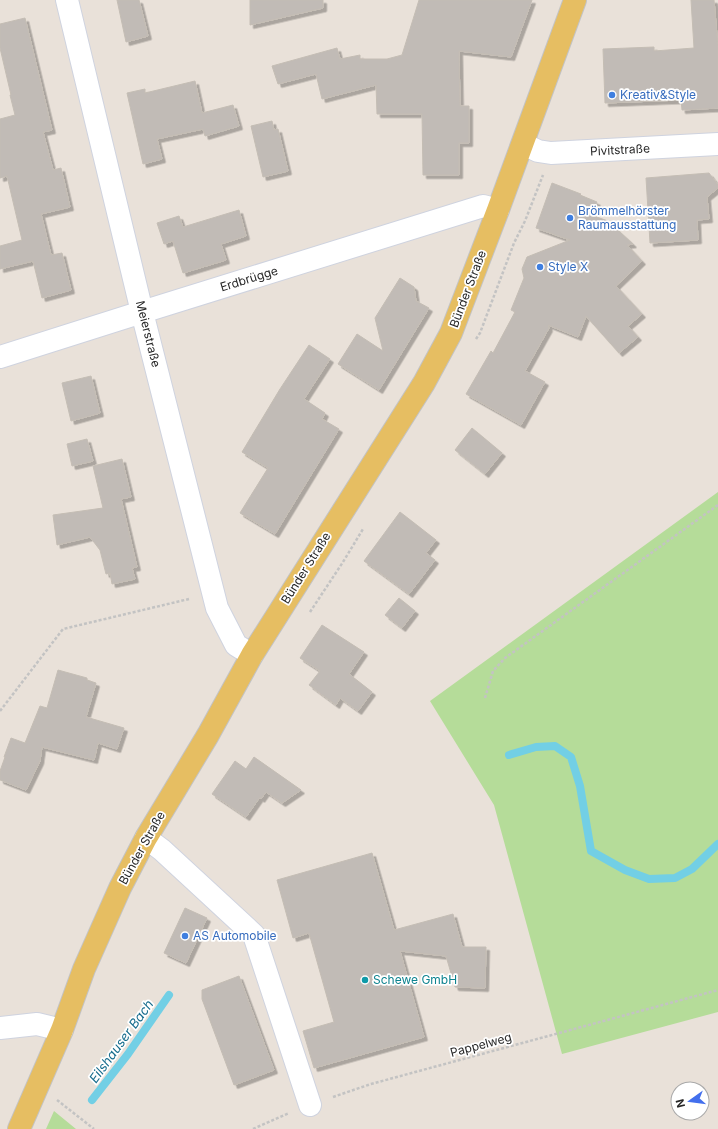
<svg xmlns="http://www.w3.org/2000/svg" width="718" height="1129" font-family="Inter,sans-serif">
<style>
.green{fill:#b5dc99}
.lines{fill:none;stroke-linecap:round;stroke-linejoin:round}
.stream{stroke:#72cfe5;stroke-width:8}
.building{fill:#c1bbb6;stroke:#c4bdb4;filter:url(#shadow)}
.minor-casing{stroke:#cfd3df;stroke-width:24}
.major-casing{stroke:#c3c3c3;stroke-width:24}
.path{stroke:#c3c3c3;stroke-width:2.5;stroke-dasharray:3 2;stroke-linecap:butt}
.minor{stroke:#fff;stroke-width:22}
.major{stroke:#e6be62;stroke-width:22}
.shop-dot{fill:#3f7fe0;stroke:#fff;stroke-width:1.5}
.culture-dot{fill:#0f9aa8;stroke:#fff;stroke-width:1.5}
.labels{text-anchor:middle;stroke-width:3.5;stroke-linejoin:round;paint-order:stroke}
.shop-label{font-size:12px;fill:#366cbe;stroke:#fff;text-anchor:start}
.street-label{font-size:12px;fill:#272727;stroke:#fff}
.culture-label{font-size:12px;fill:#0d838f;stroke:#fff;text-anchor:start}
.water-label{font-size:13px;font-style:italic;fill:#166c8d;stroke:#fff}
</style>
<defs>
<filter id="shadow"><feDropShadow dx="3.5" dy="3.5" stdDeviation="0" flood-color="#0004"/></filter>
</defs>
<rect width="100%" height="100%" fill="#e9e1d9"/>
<path class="green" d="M 718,492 L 718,1012 L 562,1054 L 494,805 L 430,701 Z
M 54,1111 L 76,1129 L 46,1129 Z"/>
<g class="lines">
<path class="stream" d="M 509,755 L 536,747 L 555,746 L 571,757 L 580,786 L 591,851 L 625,870 L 649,879 L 675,878 L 692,869 L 718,844
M 92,1100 L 128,1054 L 169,995"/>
</g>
<path class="building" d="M 117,0 L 139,0 L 148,36 L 126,42 Z
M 250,0 L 323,0 L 323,8 L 250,25 Z
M 419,0 L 532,0 L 511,57 L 459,51 L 460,106 L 469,106 L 469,143 L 459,143 L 459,175 L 423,175 L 422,114 L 377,114 L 376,85 L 322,99 L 316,74 L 278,84 L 272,66 L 337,48 L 340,59 L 360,55 L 360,59 L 387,59 L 402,55 Z
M 691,0 L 714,0 L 718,48 L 718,108 L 682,110 L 681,100 L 605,103 L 603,49 L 654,47 L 654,51 L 694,48 Z
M 25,18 L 52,130 L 43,132 L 53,170 L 61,168 L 70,207 L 41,214 L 51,255 L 62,253 L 71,290 L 42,298 L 33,261 L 0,269 L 0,246 L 22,240 L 7,176 L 0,178 L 0,119 L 15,115 L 10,95 L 11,95 L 0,48 L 0,24 Z
M 195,81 L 202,113 L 233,105 L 239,126 L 205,136 L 203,129 L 157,139 L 162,159 L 143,164 L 127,93 L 145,89 L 145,93 Z
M 272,121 L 274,130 L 278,129 L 288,171 L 263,177 L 251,126 Z
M 709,173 L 718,185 L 718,188 L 707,197 L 709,219 L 697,220 L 698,240 L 650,243 L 646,178 Z
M 552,183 L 581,194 L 580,195 L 597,202 L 591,215 L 608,221 L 633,244 L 627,245 L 642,261 L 616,286 L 642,314 L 628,326 L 638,337 L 619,353 L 586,316 L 578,337 L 548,325 L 549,328 L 525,371 L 545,382 L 521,425 L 466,394 L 491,351 L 493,353 L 515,312 L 511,310 L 524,278 L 522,269 L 527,257 L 570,240 L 536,228 Z
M 239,210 L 246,236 L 221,244 L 226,260 L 183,273 L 173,241 L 164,244 L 157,223 L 179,216 L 183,227 Z
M 400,278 L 414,287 L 416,301 L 429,308 L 379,390 L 338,364 L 357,334 L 383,351 L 375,318 Z
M 309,345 L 330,359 L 304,399 L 325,413 L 322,419 L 339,429 L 275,534 L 240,513 L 268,468 L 242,452 L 280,389 Z
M 91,376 L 100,413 L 71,421 L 62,383 Z
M 472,428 L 502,453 L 485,474 L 455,450 Z
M 87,439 L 93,461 L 72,466 L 67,444 Z
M 122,459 L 131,497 L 121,499 L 137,567 L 132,568 L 135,579 L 112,584 L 110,573 L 106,574 L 100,550 L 90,537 L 57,545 L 53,515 L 103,508 L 93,466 Z
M 400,512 L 436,540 L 426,553 L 435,560 L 409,594 L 364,561 Z
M 399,598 L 415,611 L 402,628 L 385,615 Z
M 322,625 L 364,652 L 349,674 L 372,692 L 358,711 L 340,698 L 336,705 L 309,685 L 320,671 L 300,658 Z
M 58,670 L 87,678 L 87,680 L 96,683 L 86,717 L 124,728 L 117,749 L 98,743 L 94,760 L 42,747 L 40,761 L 26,790 L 0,780 L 0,771 L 5,757 L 4,757 L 11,738 L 25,743 L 40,706 L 47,708 Z
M 254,757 L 301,790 L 282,803 L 266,792 L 261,799 L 260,797 L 246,817 L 212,794 L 235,761 L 246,769 Z
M 372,853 L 394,930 L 453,914 L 462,947 L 486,947 L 485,988 L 455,987 L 446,956 L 400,951 L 424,1037 L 314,1068 L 303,1031 L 334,1022 L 309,933 L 293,938 L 277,880 Z
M 185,908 L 207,918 L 186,963 L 164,953 Z
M 239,976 L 274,1070 L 234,1085 L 202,999 L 202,990 Z"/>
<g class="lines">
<defs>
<path id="minor" d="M 67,0 L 142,312 L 217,608 L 236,645 L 252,655
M 523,144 L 538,151 L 551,153 L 718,144
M 0,357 L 142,312 L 483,206 L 498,210
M 146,838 L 162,850 L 254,935 L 310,1105
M 0,1028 L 37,1024 L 62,1030"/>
<path id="major" d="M 19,1129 L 62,1030 L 84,969 L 120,888 L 146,838 L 208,735 L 252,655 L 424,383 L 451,333 L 498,210 L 575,0"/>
</defs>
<use href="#minor" class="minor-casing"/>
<use href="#major" class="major-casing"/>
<path class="path" d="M 476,339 L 480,333 L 514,243 L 525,221 L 543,175
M 310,612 L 343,562 L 363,529
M 485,698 L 493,671 L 505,658 L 718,505
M 0,711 L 63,629 L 189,599
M 333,1097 L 371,1084 L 718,990
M 57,1100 L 94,1129
M 253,1129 L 289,1113"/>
<use href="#minor" class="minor"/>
<use href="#major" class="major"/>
</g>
<g class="shop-dot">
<circle cx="612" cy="95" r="4"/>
<circle cx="570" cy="218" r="4"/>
<circle cx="540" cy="267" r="4"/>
<circle cx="185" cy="936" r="4"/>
</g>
<circle class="culture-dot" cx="365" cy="980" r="4"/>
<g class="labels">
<g class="shop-label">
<text x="620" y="99">Kreativ&amp;Style</text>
<text x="578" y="215">Brömmelhörster<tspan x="578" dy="14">Raumausstattung</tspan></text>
<text x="548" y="271">Style X</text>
<text x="193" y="940">AS Automobile</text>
</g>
<g class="street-label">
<text transform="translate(620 150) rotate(-3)" y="4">Pivitstraße</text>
<text transform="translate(249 279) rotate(-17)" y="4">Erdbrügge</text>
<text transform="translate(468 289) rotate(-69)" y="4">Bünder Straße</text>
<text transform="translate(148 334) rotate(76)" y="4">Meierstraße</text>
<text transform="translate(306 568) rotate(-58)" y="4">Bünder Straße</text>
<text transform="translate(142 848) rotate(-61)" y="4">Bünder Straße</text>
<text transform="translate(481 1045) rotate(-15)" y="4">Pappelweg</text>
</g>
<g class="culture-label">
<text x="373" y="984">Schewe GmbH</text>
</g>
<g class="water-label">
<text transform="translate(121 1041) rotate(-54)" y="5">Eilshauser Bach</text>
</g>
</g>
<g transform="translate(690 1101) rotate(256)"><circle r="19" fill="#ffffff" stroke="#a9a9a9"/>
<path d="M0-3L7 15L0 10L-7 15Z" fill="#436fed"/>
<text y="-6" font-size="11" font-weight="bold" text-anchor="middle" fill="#272727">N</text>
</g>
</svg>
